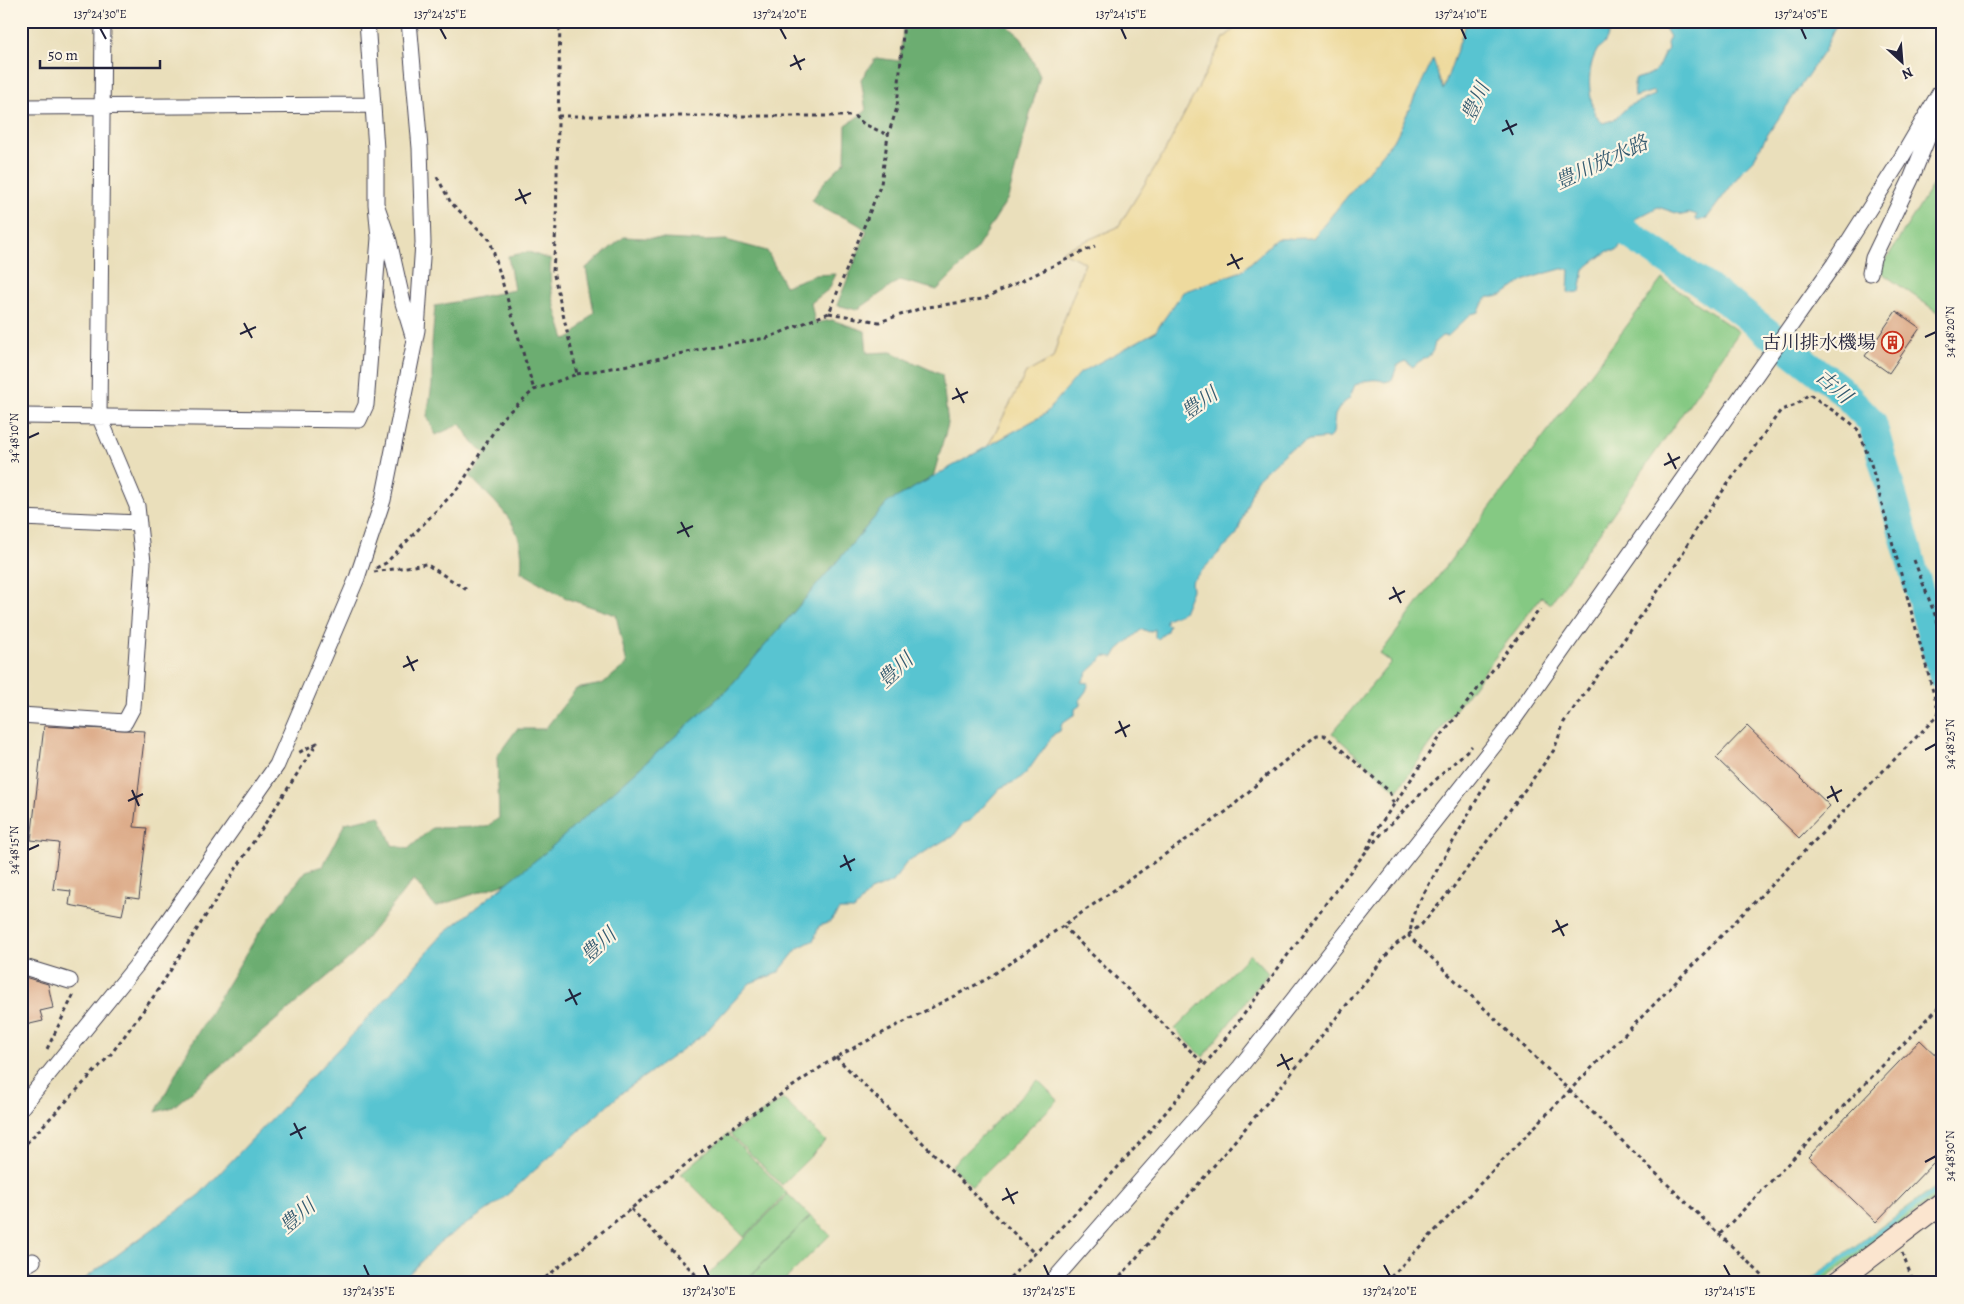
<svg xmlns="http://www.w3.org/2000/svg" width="1964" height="1304" font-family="Alegreya,'Noto Serif JP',serif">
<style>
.green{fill:#85c983;stroke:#54765f}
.forest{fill:#6cad71;stroke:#476856}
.sand{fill:#eeda9e;stroke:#887e6c}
.water{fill:#58c4d1;stroke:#3d7386}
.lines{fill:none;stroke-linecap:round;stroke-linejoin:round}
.stream{stroke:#58c4d1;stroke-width:5}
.river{stroke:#58c4d1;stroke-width:29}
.building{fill:#daa682}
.minor-casing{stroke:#403e4e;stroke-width:17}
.secondary-casing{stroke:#403e4e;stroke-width:23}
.path{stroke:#403e4e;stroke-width:3;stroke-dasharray:4 4;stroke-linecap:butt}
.minor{stroke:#fff;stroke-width:15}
.secondary{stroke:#fbe5cf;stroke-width:21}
.ticks{fill:none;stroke:#22223b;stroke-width:2}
.labels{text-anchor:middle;stroke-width:4.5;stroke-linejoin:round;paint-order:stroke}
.poi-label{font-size:19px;fill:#22223b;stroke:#fcf5e5;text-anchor:end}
.water-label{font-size:20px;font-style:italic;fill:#355b70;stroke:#fcf5e5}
.neatline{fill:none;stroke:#22223b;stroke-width:2}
.ticks-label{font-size:12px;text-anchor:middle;fill:#22223b}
</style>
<rect width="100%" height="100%" fill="#fcf5e5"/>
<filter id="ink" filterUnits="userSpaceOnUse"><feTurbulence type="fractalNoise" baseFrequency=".02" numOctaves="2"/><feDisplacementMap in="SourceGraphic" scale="10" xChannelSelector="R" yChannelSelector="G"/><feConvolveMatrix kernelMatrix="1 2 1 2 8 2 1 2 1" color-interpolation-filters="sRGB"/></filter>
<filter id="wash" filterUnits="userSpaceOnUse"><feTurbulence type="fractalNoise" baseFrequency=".0096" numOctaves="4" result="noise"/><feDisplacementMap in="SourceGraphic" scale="20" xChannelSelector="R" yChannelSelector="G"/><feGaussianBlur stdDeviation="1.12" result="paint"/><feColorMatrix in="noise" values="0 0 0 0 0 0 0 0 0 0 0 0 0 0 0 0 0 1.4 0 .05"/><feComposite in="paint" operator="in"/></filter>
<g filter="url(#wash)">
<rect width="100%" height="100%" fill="#eadfbb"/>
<path class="green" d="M 1943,168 L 1943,316 L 1879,271 Z
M 1662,279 L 1739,332 L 1550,604 L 1541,597 L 1446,722 L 1397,791 L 1332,733 L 1391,662 L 1380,654 Z
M 1250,954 L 1268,973 L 1203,1057 L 1175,1029 Z
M 1038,1080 L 1058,1100 L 972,1186 L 951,1166 Z
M 783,1099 L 826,1141 L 782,1185 L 730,1134 Z
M 728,1134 L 787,1193 L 744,1237 L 681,1174 Z
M 1943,1181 L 1943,1192 L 1820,1283 L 1805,1283 Z
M 788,1194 L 810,1216 L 743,1283 L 710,1283 L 706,1277 Z
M 811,1216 L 830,1235 L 782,1283 L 744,1283 Z"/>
<path class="forest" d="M 904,21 L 1009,21 L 1009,27 L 1021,37 L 1040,76 L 1008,198 L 974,253 L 937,290 L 900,280 L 857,310 L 837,305 L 867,231 C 848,214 828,216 812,200 L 825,181 L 845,161 L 846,125 L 866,111 L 861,79 L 876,58 L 900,61 Z
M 624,237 L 705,241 L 726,240 L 767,251 L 785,286 L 815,275 L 836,274 L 829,289 L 811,303 L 815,323 L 832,320 L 865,331 L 867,353 L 891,352 L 942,375 L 948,424 L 933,477 L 887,503 L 727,690 L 546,852 L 509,882 L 435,907 L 414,879 L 353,955 L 173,1107 L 156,1112 L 191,1044 L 260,931 L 306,871 L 323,866 L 345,823 L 380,816 L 392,845 L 408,849 L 432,828 L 486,827 L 499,818 L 497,756 L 517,729 L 545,729 L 576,689 L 602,684 L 627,664 L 616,615 L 568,599 L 521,572 C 527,525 499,508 470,476 L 486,454 L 473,443 L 460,424 L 436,435 L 427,416 L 432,385 L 432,344 L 435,306 L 514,290 L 508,256 L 529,252 L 551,260 C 547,286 557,314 565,339 L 572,337 L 594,312 L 586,268 Z"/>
<path class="sand" d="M 1243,21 L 1467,21 L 1443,91 L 1433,60 L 1396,137 L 1313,238 L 1276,239 L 1242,271 L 1183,292 L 1155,332 L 1081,373 L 1045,414 L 988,446 L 1026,373 L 1053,358 L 1064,320 L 1085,263 L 1062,251 L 1118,227 L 1165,151 L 1224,38 Z"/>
<path class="water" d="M 1467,21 L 1612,21 C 1611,28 1608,38 1604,44 C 1603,46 1600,47 1598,49 C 1588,65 1588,85 1592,103 C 1594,111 1596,118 1603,123 L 1613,120 L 1630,105 L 1655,95 L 1654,91 L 1635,97 L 1634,83 L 1636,79 C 1644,76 1653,75 1658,67 C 1662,60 1662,55 1668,49 L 1667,43 L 1670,37 L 1661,21 L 1838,21 L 1824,51 L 1768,134 L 1753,160 L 1743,170 L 1707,218 L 1698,221 L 1695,219 L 1697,215 L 1691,213 L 1682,215 L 1658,207 L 1635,219 L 1617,251 L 1608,251 L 1584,269 L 1580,292 L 1568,293 L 1569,270 L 1565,268 C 1551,272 1537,275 1524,281 C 1512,287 1503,299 1489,297 L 1484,301 L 1479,312 L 1471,314 L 1448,336 L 1442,336 L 1435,342 C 1432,361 1424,355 1413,367 L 1405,361 L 1397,366 L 1392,380 L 1385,382 C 1375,377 1366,381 1355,385 L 1349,399 L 1341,405 L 1335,415 L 1333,434 L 1329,438 L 1309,440 L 1287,451 L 1256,480 L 1237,534 L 1191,582 L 1192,590 L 1183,612 L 1166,619 L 1166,624 L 1169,625 L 1167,631 L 1158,639 L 1155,638 L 1155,629 L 1149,632 L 1142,629 L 1118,650 L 1114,657 L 1105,656 L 1088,672 L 1082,682 L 1089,683 L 1086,691 L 1080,699 L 1081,705 L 1075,709 L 1075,714 L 1062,723 L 1060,731 L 1054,734 L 1027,772 L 1018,780 L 1000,788 L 970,821 L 963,823 L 953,837 L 945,840 L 906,863 L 893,882 L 870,891 L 854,910 L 839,910 L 830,922 L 819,926 L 814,940 L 798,948 L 778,973 L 750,983 L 704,1034 L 624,1091 L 499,1202 L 440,1242 L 400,1283 L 79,1283 L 199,1195 L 382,1003 L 444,933 L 546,852 L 727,690 L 887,503 L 1045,414 L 1080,373 L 1155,332 L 1183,292 L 1242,271 L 1276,239 L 1313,238 L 1396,137 L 1433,59 L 1443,90 Z"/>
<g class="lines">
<path class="stream" d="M 1809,1283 L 1943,1185"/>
<path class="river" d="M 1594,210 L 1731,304 L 1840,389 L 1872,422 L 1943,676"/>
</g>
<g id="blocks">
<path class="building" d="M 1896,311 L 1920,328 L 1889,373 L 1865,356 Z
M 44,726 L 145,731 L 134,827 L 147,828 L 139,899 L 126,897 L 122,915 L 69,905 L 71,891 L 53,889 L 59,843 L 31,840 Z
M 1747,726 L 1830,806 L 1799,838 L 1716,758 Z
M 21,976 L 48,984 L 53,1008 L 40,1011 L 43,1021 L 21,1026 Z
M 1920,1040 L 1943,1062 L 1943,1169 L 1935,1161 L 1876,1222 L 1808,1157 Z"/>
</g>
</g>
<g filter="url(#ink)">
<use href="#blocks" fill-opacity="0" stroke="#403e4e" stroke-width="1"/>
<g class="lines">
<defs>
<path id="minor" d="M 367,21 L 376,149 L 376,204 L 389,241 L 403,303 L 413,336
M 21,107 L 371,105
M 1870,273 L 1873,258 L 1911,179 L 1943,100
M 21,416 L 359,420 L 366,405 L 379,238 L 376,204
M 21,518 L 139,523
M 21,715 L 125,722 L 133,707 L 143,562 L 137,506 L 99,416 L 103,21
M 21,966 L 70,981
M 21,1108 L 136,966 L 277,765 L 357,578 L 383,500 L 417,330 L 423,243 L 420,148 L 409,21
M 21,1268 L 33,1261
M 1051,1283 L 1240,1067 L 1507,729 L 1834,264 L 1899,162 L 1943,87"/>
<path id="secondary" d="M 1836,1283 L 1943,1202"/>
</defs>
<use href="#minor" class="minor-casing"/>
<use href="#secondary" class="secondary-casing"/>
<path class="path" d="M 558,116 L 854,116 L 864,124 L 888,135
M 437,177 L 451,203 L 490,240 L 534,390
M 829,313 L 879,322 L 922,308 L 983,299 L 1095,246
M 577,374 L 634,364 L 709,347 L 767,338 L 829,313 L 881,184 L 888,135 L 897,108 L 904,21
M 1914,560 L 1943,636
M 376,568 L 386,563 L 460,486 L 502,418 L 534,390 L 577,374 L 553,271 L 556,226 L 560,21
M 374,572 L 426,564 L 467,590
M 1489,778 L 1415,909 L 1409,936 L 1770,1283
M 1367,849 L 1375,832 L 1438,740 L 1540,609
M 1063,926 L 1205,1065
M 47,1049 L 74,994
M 836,1057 L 1035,1254
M 21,1149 L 111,1054 L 154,996 L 317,743 L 298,753
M 631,1209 L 704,1283
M 1720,1234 L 1943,1003
M 1902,1253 L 1914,1283
M 1392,1276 L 1399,1283
M 539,1283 L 727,1131 L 836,1057 L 987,979 L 1227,811 L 1266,776 L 1317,735 L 1324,735 L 1329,739 L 1389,791 L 1394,805
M 1004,1283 C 1076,1216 1144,1141 1206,1063 C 1261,995 1310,921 1365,853 C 1397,814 1436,780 1472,746
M 1115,1283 L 1286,1080 L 1394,946 L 1422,924 L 1452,889 L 1554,750 L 1564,722 L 1636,623 L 1679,560 L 1699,524 L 1781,410 L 1796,405 L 1809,394 L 1851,423 L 1859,431 L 1871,464 L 1943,728
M 1385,1283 L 1570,1090 L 1943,710"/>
<use href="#minor" class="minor"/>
<use href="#secondary" class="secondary"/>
</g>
</g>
<path class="ticks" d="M 100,28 L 106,39M 440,28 L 446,39M 780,28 L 786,39M 1121,28 L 1126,39M 1461,28 L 1466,39M 1801,28 L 1806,39M 794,55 L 801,70M 790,66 L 805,59M 1506,120 L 1513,135M 1502,131 L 1517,124M 519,189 L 526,204M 515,200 L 531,193M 1231,254 L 1239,269M 1227,265 L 1243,258M 244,323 L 252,338M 240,334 L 256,327M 1925,337 L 1936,332M 956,388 L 964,403M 952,399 L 968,392M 28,438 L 39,433M 1668,453 L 1676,469M 1664,465 L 1680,457M 681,522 L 689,537M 677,533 L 693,526M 1393,587 L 1401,603M 1389,599 L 1405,591M 407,656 L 414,671M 403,667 L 418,660M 1119,721 L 1126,737M 1115,733 L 1130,725M 1925,750 L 1936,744M 1831,786 L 1838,802M 132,790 L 139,806M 1827,798 L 1842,790M 128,801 L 143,794M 28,850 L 39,845M 844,855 L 851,871M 840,867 L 855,859M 1556,920 L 1564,936M 1552,932 L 1568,924M 569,989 L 577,1005M 565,1001 L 581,993M 1281,1054 L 1289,1070M 1277,1066 L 1293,1058M 294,1123 L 302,1139M 290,1135 L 306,1127M 1925,1162 L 1936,1156M 1006,1188 L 1014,1204M 1002,1200 L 1018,1192M 364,1265 L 369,1276M 704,1265 L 709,1276M 1044,1265 L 1049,1276M 1384,1265 L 1390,1276M 1724,1265 L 1730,1276"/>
<defs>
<symbol id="building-ring" viewBox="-11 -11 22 22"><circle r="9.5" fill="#fcf5e5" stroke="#c8321e" stroke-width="1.5"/><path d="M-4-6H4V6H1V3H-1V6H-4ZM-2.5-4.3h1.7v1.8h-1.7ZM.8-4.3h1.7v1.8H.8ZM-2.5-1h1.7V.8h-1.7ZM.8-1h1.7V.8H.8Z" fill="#c8321e"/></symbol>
</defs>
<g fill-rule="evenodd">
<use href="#building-ring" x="1880" y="330" width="25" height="25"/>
</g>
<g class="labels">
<g class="poi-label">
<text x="1876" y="349">古川排水機場</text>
</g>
<g class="water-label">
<text transform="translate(1475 102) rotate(-65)" y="7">豊川</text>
<text transform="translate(1601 162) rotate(-25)" y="7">豊川放水路</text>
<text transform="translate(1834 386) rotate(41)" y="7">古川</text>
<text transform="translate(1199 403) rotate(-36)" y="7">豊川</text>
<text transform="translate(895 670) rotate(-43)" y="7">豊川</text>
<text transform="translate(598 945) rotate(-43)" y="7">豊川</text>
<text transform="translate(297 1216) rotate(-41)" y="7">豊川</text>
</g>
</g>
<rect width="1964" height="1304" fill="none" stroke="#fcf5e5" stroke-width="55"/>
<g transform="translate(1902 62) rotate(154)" stroke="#fcf5e5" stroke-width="4" paint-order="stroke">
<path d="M0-4L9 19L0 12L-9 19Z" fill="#22223b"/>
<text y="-8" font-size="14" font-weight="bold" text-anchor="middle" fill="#22223b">N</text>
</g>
<path d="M40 60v8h120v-8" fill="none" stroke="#22223b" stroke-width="2.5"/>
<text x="48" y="60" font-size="15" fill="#22223b" stroke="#fcf5e5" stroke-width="4" paint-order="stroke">50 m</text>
<rect x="28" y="28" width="1908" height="1248" class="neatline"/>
<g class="ticks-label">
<text x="100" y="18">137°24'30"E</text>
<text x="440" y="18">137°24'25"E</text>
<text x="780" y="18">137°24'20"E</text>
<text x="1121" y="18">137°24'15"E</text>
<text x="1461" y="18">137°24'10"E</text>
<text x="1801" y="18">137°24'05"E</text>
<text transform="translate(1950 332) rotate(-90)" y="4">34°48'20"N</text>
<text transform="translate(14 438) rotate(-90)" y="4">34°48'10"N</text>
<text transform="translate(1950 744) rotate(-90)" y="4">34°48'25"N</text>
<text transform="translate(14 850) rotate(-90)" y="4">34°48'15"N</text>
<text transform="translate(1950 1156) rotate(-90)" y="4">34°48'30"N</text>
<text x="369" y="1295">137°24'35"E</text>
<text x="709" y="1295">137°24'30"E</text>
<text x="1049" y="1295">137°24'25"E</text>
<text x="1390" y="1295">137°24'20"E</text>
<text x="1730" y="1295">137°24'15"E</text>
</g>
</svg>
